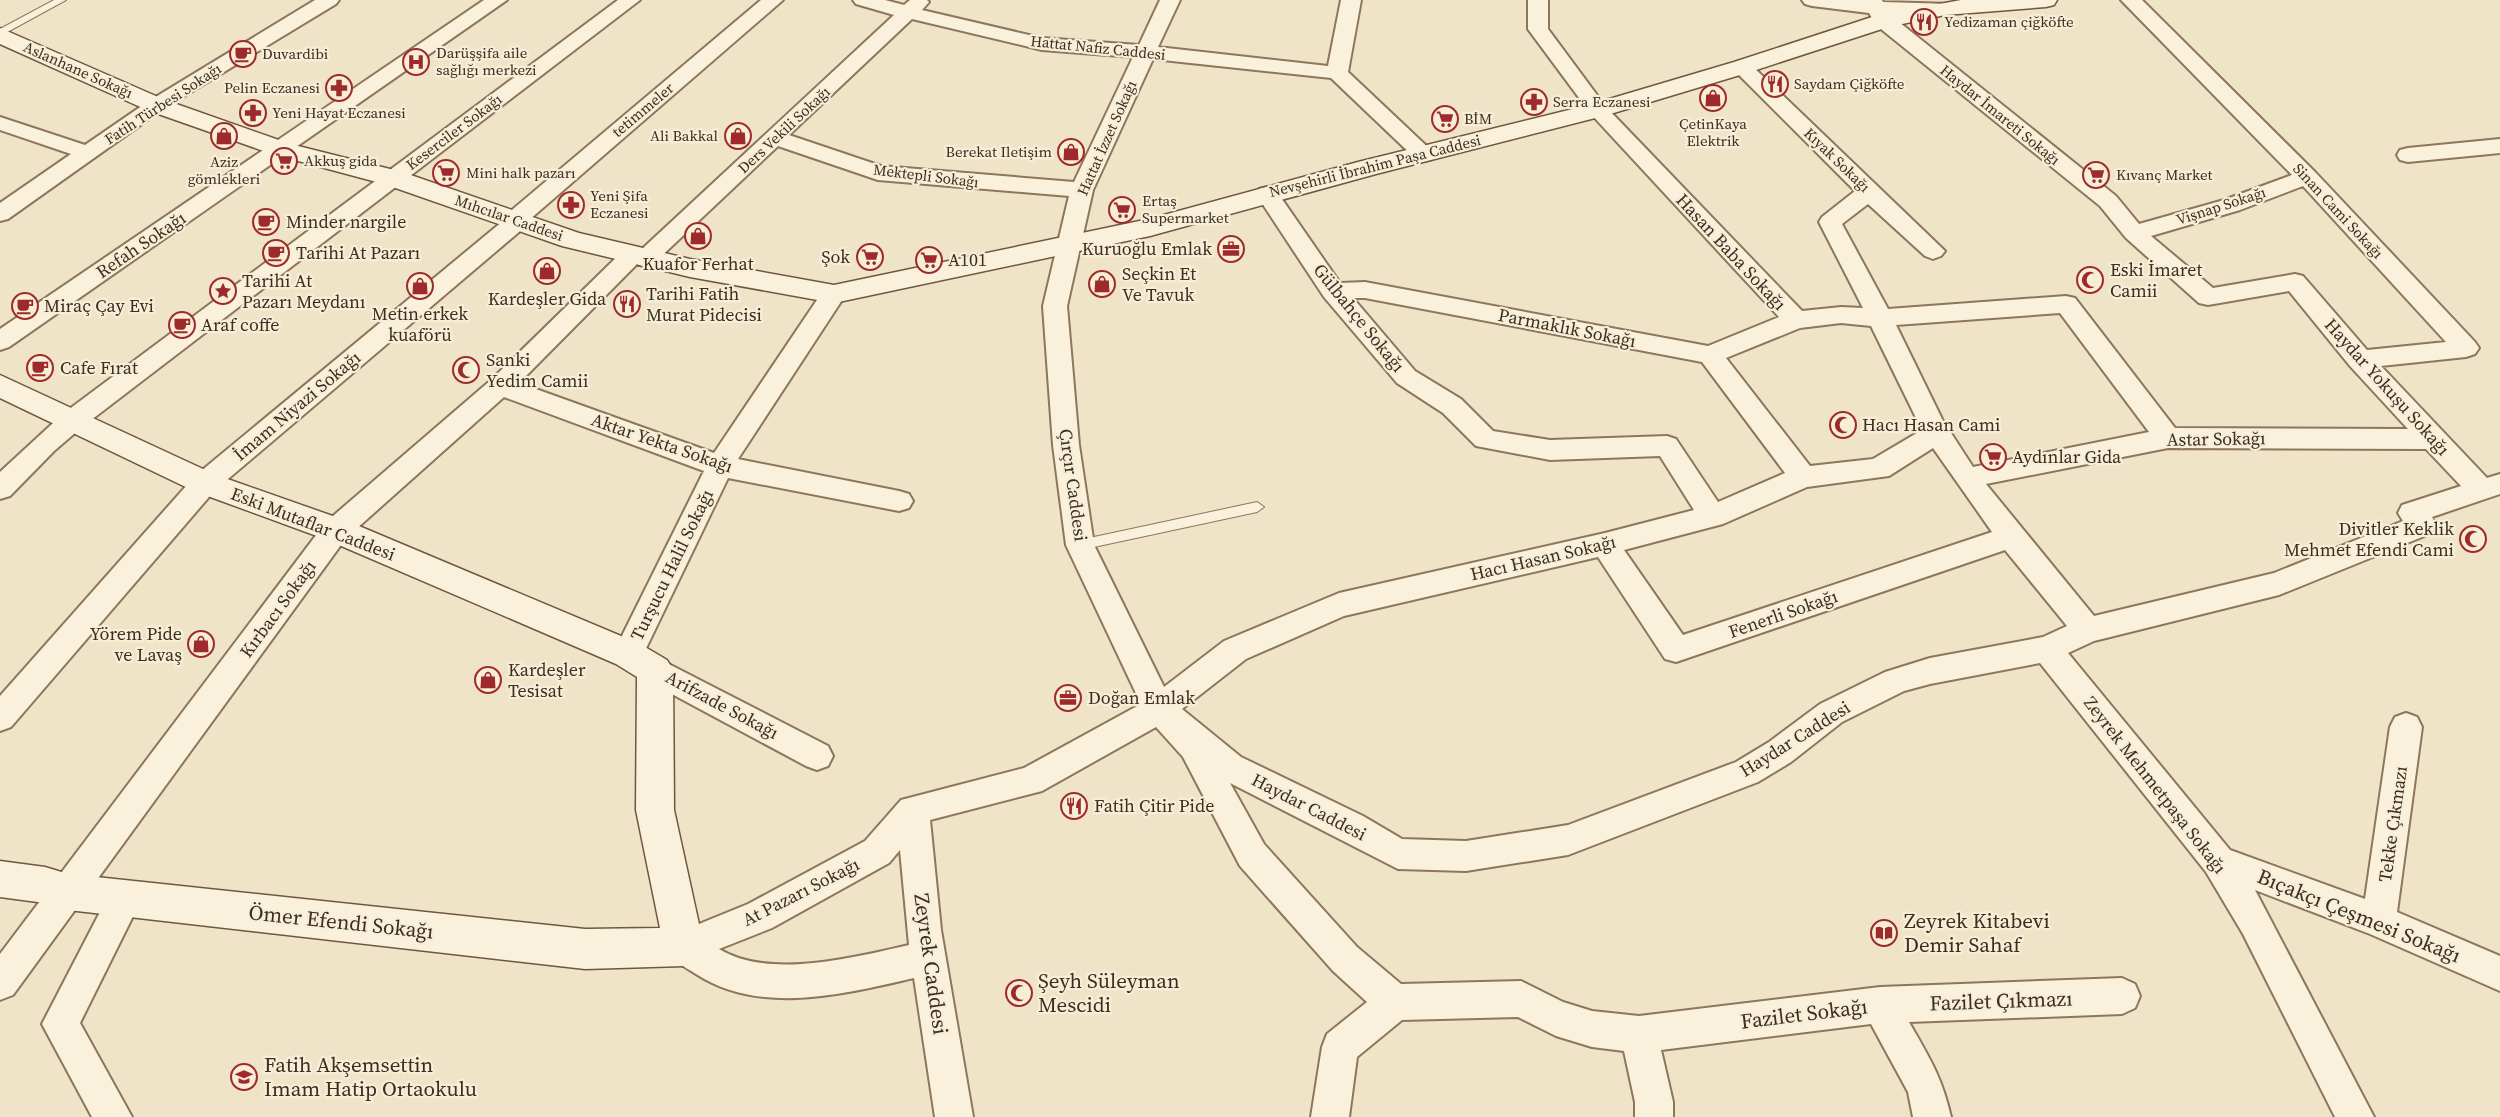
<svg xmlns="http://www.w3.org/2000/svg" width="2500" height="1117" font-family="'Source Serif 4',serif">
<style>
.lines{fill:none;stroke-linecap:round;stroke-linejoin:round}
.lane-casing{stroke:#8d765c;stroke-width:2}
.street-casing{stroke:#8d765c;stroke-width:4}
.secondary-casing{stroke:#6f573f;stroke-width:3}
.lane{fill:#faf1dc;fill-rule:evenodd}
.street{fill:#faf1dc;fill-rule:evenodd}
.secondary{fill:#faf1dc;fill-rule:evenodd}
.labels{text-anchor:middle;stroke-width:4.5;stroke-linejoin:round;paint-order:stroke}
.far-poi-label{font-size:15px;fill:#3d2e20;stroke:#f7eed8;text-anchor:start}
.far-street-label{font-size:15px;fill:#3d2e20;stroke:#f7eed8}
.poi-label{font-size:18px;fill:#3d2e20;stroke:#f7eed8;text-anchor:start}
.street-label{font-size:18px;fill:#3d2e20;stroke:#f7eed8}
.near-street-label{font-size:21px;fill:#3d2e20;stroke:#f7eed8}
.near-poi-label{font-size:21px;fill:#3d2e20;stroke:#f7eed8;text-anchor:start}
</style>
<rect width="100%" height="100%" fill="#f0e4c8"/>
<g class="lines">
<defs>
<path id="lane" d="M 54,0 L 66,0 L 0,36 L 0,29 Z
M 1257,502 L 1264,507 L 1257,512 L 1080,550 L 1075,549 L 1073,545 L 1075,541 L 1080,540 Z"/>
<path id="street" d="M 315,0 L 339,0 L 336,4 L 163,109 L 8,219 L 0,221 L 0,203 L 71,154 L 0,130 L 0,117 L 85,145 L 149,101 Z
M 484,0 L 507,0 L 9,347 L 0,350 L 0,329 Z
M 618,0 L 640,0 L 82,427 L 54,451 L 10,496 L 0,499 L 0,472 L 64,413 Z
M 761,0 L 783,0 L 529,220 L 526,226 L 215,490 L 11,727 L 0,731 L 0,696 L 195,476 L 503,221 L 506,215 Z
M 853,0 L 885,0 L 904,5 L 910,0 L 927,0 L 929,2 L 922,10 L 1042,38 L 1139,45 L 1160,0 L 1180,0 L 1158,47 L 1328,66 L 1341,0 L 1361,0 L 1348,72 L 1435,154 L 1432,159 L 1424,161 L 1416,159 L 1331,78 L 1153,59 L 1093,190 L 1067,306 L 1079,445 L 1094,545 L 1164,687 L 1224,641 L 1339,593 L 1605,533 L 1694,510 L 1660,456 L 1550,460 L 1476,446 L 1443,413 L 1397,383 L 1324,297 L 1256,194 L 1259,189 L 1267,187 L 1275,189 L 1340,283 L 1365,282 L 1708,346 L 1779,317 L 1591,114 L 1528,29 L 1528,0 L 1548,0 L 1548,29 L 1605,106 L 1802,311 L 1841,307 L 1863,308 L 1819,222 L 1822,217 L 1855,191 L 1735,71 L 1732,67 L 1735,63 L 1749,63 L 1945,251 L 1941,256 L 1933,259 L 1925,256 L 1868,204 L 1842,224 L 1888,309 L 2066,296 L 2075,298 L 2175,428 L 2408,429 L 2350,366 L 2289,291 L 2208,305 L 2199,303 L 2126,238 L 2100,206 L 1876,25 L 1869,13 L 1812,6 L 1805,4 L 1802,0 L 1882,0 L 1883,2 L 1952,4 L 1955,8 L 1952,12 L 1945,14 L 1889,14 L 2116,196 L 2139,224 L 2224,200 L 2292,175 L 2121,0 L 2142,0 L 2315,172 L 2475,342 L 2479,348 L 2475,354 L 2466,357 L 2381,366 L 2487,478 L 2500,474 L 2500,494 L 2432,517 L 2436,525 L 2432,533 L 2279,595 L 2094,641 L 2068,653 L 2230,850 L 2365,899 L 2390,727 L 2395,717 L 2406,713 L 2417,717 L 2422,727 L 2397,912 L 2500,956 L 2500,991 L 2370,934 L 2255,890 L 2374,1117 L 2335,1117 L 2243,934 L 2206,872 L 2040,663 L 1930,684 L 1904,691 L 1842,722 L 1791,762 L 1758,782 L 1568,855 L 1466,871 L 1398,869 L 1230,783 L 1264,844 L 1357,947 L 1401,984 L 1521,981 L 1563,1002 L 1592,1011 L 1639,1016 L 1880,987 L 2122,978 L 2135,984 L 2140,996 L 2135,1008 L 2122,1014 L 1909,1022 C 1929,1057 1942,1077 1951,1117 L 1913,1117 L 1908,1092 L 1871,1024 L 1661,1050 L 1673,1102 L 1673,1117 L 1635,1117 L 1635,1102 L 1624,1051 L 1592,1047 L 1556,1036 L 1518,1017 L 1402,1020 L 1357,1057 L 1349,1117 L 1311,1117 L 1322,1047 L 1327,1034 L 1367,1002 L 1333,971 L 1240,866 L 1183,757 L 1156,727 L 1042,791 L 930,820 L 941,930 L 973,1117 L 935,1117 L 914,978 C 843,994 761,1016 696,974 C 683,966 673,961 667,947 L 672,935 L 748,904 L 865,841 L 901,800 L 1024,768 L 1141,704 L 1066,545 L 1053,445 L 1043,306 L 1069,196 L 878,180 L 778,146 L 653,264 L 645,267 L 637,264 L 519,383 L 714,453 L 825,288 L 834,286 L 843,288 L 846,294 L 738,459 L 899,491 L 909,494 L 913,501 L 909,508 L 899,511 L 728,478 L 639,663 L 628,666 L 617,663 L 613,654 L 704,471 L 504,397 L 346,538 L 13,995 L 0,1000 L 0,954 L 326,522 L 491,380 L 624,250 L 632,247 L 641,250 L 894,15 L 856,4 ZM 912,19 L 1042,50 L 1133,57 L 1074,182 L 881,166 L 789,135 ZM 2303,186 L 2446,342 L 2367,350 L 2303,276 L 2295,274 L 2213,288 L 2151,236 L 2240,210 ZM 1353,298 L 1365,298 L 1702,362 L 1785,473 L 1718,502 L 1676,439 L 1667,436 L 1550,440 L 1493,431 L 1461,399 L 1415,371 ZM 2060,313 L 2149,432 L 1973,467 L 1942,419 L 1896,325 ZM 1841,323 L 1871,326 L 1922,430 L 1873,459 L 1810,466 L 1726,358 L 1800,328 ZM 1933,448 L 1992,532 L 1683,635 L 1624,550 L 1723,524 L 1807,487 L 1889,476 ZM 2168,448 L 2426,449 L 2461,486 L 2402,505 L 2398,513 L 2403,521 L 2274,573 L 2094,616 L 1986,484 ZM 2005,550 L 2067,626 L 2043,637 L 1930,658 L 1885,672 L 1820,704 L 1769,742 L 1736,762 L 1568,825 L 1466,841 L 1402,839 L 1363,816 L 1241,757 L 1182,709 L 1246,659 L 1344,616 L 1598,557 L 1665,659 L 1676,662 ZM 900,850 L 909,945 C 855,957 769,980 719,949 L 772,928 L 889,863 Z
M 2500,139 L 2500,153 L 2408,162 L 2400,160 L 2397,155 L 2400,150 L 2408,148 Z
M 655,657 L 828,746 L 833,756 L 828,766 L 817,770 L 806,766 L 644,679 L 640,670 L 644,661 Z
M 125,882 L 137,887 L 142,898 L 80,1023 L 132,1117 L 92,1117 L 42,1024 L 113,887 Z"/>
<path id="secondary" d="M 1961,0 L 2057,0 L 2054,5 L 2046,7 L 1945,15 L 1888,27 L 1750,72 L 1607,115 L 1376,174 L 1150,236 L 834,303 L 690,277 L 562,246 L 384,184 L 272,154 L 147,110 L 0,44 L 0,28 L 165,100 L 290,144 L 402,172 L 579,233 L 690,259 L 834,285 L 1149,219 L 1358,162 L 1589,105 L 1734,62 L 1875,16 Z
M 0,375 L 216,475 L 347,521 L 640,644 L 667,660 L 673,670 L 674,810 L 704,947 L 698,961 L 684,966 L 585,969 L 68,910 L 45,903 L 0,897 L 0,861 L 45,867 L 68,874 L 585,929 L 660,928 L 636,810 L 637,677 L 616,664 L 325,539 L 194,491 L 0,398 Z"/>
</defs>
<use href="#lane" class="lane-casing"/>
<use href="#street" class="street-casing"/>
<use href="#secondary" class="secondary-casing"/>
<use href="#lane" class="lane"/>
<use href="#street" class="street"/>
<use href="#secondary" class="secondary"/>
</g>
<defs>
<symbol id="restaurant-ring" viewBox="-11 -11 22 22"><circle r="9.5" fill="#f7eed8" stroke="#9e2a2b" stroke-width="1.5"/><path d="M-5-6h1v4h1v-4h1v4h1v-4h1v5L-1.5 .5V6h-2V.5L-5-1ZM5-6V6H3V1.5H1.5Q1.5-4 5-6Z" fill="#9e2a2b"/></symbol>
<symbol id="cafe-ring" viewBox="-11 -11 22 22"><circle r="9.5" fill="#f7eed8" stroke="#9e2a2b" stroke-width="1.5"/><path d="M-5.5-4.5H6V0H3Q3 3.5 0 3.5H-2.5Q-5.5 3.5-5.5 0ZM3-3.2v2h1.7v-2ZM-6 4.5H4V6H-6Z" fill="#9e2a2b"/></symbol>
<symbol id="hospital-ring" viewBox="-11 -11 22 22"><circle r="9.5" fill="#f7eed8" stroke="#9e2a2b" stroke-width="1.5"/><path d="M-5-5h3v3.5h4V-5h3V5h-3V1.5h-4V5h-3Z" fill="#9e2a2b"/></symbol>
<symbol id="pharmacy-ring" viewBox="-11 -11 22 22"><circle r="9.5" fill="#f7eed8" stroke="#9e2a2b" stroke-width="1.5"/><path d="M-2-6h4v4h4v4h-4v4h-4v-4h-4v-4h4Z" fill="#9e2a2b"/></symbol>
<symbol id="shop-ring" viewBox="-11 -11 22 22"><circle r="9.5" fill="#f7eed8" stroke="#9e2a2b" stroke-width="1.5"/><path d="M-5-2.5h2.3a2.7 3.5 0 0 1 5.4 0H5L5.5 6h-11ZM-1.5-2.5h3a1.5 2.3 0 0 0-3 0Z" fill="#9e2a2b"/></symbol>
<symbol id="supermarket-ring" viewBox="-11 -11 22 22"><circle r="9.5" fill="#f7eed8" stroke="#9e2a2b" stroke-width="1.5"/><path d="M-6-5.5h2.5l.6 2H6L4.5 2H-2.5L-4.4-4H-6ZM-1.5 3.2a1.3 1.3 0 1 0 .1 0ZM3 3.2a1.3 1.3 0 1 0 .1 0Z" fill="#9e2a2b"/></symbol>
<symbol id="office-ring" viewBox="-11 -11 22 22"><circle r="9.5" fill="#f7eed8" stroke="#9e2a2b" stroke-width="1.5"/><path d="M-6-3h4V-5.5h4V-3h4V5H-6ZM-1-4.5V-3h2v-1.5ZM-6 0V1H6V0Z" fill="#9e2a2b"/></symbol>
<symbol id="mosque-ring" viewBox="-11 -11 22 22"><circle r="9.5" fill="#f7eed8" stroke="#9e2a2b" stroke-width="1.5"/><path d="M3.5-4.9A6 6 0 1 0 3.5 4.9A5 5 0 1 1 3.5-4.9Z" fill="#9e2a2b"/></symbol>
<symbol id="sight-ring" viewBox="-11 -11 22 22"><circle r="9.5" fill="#f7eed8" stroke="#9e2a2b" stroke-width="1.5"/><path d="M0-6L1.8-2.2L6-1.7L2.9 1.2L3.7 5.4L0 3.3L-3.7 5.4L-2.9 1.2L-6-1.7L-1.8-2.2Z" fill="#9e2a2b"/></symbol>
<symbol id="library-ring" viewBox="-11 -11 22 22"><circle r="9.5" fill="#f7eed8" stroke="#9e2a2b" stroke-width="1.5"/><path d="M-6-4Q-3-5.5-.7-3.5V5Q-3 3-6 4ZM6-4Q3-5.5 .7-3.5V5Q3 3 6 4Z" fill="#9e2a2b"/></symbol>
<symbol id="school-ring" viewBox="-11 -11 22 22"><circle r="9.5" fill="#f7eed8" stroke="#9e2a2b" stroke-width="1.5"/><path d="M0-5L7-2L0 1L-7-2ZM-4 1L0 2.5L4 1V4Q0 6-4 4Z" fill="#9e2a2b"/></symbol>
</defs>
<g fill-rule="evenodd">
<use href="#restaurant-ring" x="1909" y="7" width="30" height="30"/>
<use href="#cafe-ring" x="228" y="39" width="30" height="30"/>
<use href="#hospital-ring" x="401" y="47" width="30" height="30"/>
<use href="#restaurant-ring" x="1760" y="69" width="30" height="30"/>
<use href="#pharmacy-ring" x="324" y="73" width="30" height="30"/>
<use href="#shop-ring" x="1698" y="83" width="30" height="30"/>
<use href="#pharmacy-ring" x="1519" y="87" width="30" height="30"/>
<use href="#pharmacy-ring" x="238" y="98" width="30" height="30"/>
<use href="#supermarket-ring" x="1430" y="104" width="30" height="30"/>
<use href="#shop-ring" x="209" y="121" width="30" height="30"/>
<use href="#shop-ring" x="723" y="121" width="30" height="30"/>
<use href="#shop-ring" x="1056" y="137" width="30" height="30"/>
<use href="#supermarket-ring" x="269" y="146" width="30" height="30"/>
<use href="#supermarket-ring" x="431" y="158" width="30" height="30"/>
<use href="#supermarket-ring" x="2081" y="160" width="30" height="30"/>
<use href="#pharmacy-ring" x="556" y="190" width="30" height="30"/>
<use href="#supermarket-ring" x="1107" y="195" width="30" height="30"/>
<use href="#cafe-ring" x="251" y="207" width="30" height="30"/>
<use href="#shop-ring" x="683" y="221" width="30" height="30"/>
<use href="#office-ring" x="1216" y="234" width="30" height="30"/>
<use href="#cafe-ring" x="261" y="238" width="30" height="30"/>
<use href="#supermarket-ring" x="855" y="242" width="30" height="30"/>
<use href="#supermarket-ring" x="914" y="245" width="30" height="30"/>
<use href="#shop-ring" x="532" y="256" width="30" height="30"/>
<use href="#mosque-ring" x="2075" y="265" width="30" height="30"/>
<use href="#shop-ring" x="1087" y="269" width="30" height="30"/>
<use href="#shop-ring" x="405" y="271" width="30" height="30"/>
<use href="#sight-ring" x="208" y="276" width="30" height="30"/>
<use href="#restaurant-ring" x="612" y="289" width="30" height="30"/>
<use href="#cafe-ring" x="10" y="291" width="30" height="30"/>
<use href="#cafe-ring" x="167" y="310" width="30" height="30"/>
<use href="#cafe-ring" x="25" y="353" width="30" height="30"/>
<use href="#mosque-ring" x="451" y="355" width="30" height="30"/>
<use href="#mosque-ring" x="1828" y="410" width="30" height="30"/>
<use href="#supermarket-ring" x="1978" y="442" width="30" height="30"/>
<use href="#mosque-ring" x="2458" y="524" width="30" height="30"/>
<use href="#shop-ring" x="186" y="629" width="30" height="30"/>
<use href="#shop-ring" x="473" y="665" width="30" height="30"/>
<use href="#office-ring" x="1053" y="683" width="30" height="30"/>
<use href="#restaurant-ring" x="1059" y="791" width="30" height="30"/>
<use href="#library-ring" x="1869" y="918" width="30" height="30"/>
<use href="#mosque-ring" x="1004" y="978" width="30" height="30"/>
<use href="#school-ring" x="229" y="1062" width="30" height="30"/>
</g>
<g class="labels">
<g class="far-poi-label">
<text x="1944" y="27">Yedizaman çiğköfte</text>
<text x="436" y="58">Darüşşifa aile<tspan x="436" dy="17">sağlığı merkezi</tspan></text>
<text x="262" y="59">Duvardibi</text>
<text x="1794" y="89">Saydam Çiğköfte</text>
<text x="320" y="93" text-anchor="end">Pelin Eczanesi</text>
<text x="1553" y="107">Serra Eczanesi</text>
<text x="272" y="118">Yeni Hayat Eczanesi</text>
<text x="1464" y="124">BİM</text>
<text x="1713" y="129" text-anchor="middle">ÇetinKaya<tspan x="1713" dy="17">Elektrik</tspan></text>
<text x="718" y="141" text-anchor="end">Ali Bakkal</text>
<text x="1052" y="157" text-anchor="end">Berekat Iletişim</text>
<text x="304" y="166">Akkuş gida</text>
<text x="224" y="167" text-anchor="middle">Aziz<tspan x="224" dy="17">gömlekleri</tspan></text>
<text x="466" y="178">Mini halk pazarı</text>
<text x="2116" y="180">Kıvanç Market</text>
<text x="590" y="201">Yeni Şifa<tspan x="590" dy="17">Eczanesi</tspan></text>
<text x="1142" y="206">Ertaş<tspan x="1142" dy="17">Supermarket</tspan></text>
</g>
<g class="far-street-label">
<text transform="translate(1098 48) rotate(6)" y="5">Hattat Nafiz Caddesi</text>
<text transform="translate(78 70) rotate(24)" y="5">Aslanhane Sokağı</text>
<text transform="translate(163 104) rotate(-33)" y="5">Fatih Türbesi Sokağı</text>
<text transform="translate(643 110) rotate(-40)" y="5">tetimmeler</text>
<text transform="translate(2000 115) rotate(39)" y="5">Haydar İmareti Sokağı</text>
<text transform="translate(784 130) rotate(-43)" y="5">Ders Vekili Sokağı</text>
<text transform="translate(454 132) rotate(-37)" y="5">Keserciler Sokağı</text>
<text transform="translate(1107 138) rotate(-66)" y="5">Hattat İzzet Sokağı</text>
<text transform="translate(1837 160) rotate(44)" y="5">Kıyak Sokağı</text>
<text transform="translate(1375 166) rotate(-14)" y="5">Nevşehirli İbrahim Paşa Caddesi</text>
<text transform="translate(926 176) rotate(7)" y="5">Mektepli Sokağı</text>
<text transform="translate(2221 206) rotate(-18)" y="5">Vişnap Sokağı</text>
<text transform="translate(2338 211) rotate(47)" y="5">Sinan Cami Sokağı</text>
<text transform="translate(509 218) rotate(19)" y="5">Mıhcılar Caddesi</text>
</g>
<g class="poi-label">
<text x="286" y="228">Minder nargile</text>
<text x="1212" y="255" text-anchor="end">Kuruoğlu Emlak</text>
<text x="296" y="259">Tarihi At Pazarı</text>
<text x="850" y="263" text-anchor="end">Şok</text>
<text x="948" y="266">A101</text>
<text x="698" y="270" text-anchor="middle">Kuafor Ferhat</text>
<text x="2110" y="276">Eski İmaret<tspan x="2110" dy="21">Camii</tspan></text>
<text x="1122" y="280">Seçkin Et<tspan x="1122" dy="21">Ve Tavuk</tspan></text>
<text x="242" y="287">Tarihi At<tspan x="242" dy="21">Pazarı Meydanı</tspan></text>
<text x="646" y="300">Tarihi Fatih<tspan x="646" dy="21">Murat Pidecisi</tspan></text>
<text x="547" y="305" text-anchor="middle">Kardeşler Gida</text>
<text x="44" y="312">Miraç Çay Evi</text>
<text x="420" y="320" text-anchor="middle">Metin erkek<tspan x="420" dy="21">kuaförü</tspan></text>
<text x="201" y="331">Araf coffe</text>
<text x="486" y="366">Sanki<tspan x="486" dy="21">Yedim Camii</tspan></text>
<text x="60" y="374">Cafe Fırat</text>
<text x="1862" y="431">Hacı Hasan Cami</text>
<text x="2012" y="463">Aydınlar Gida</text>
<text x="2454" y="535" text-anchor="end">Divitler Keklik<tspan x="2454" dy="21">Mehmet Efendi Cami</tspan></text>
<text x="182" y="640" text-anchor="end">Yörem Pide<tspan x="182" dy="21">ve Lavaş</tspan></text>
<text x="508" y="676">Kardeşler<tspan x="508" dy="21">Tesisat</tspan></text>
<text x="1088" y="704">Doğan Emlak</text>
<text x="1094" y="812">Fatih Çitir Pide</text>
</g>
<g class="street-label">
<text transform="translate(141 245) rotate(-34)" y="6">Refah Sokağı</text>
<text transform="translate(1731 252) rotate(47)" y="6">Hasan Baba Sokağı</text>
<text transform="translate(1359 318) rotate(51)" y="6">Gülbahçe Sokağı</text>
<text transform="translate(1567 328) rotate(11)" y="6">Parmaklık Sokağı</text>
<text transform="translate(2387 387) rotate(48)" y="6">Haydar Yokuşu Sokağı</text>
<text transform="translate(297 406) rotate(-40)" y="6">İmam Niyazi Sokağı</text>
<text transform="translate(2216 439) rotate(-1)" y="6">Astar Sokağı</text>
<text transform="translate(662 443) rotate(19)" y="6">Aktar Yekta Sokağı</text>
<text transform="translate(1073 485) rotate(82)" y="6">Çırçır Caddesi</text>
<text transform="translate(313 524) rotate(21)" y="6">Eski Mutaflar Caddesi</text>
<text transform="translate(1543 558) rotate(-13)" y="6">Hacı Hasan Sokağı</text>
<text transform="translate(672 565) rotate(-64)" y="6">Turşucu Halil Sokağı</text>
<text transform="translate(278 609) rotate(-54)" y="6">Kırbacı Sokağı</text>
<text transform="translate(1783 614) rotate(-19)" y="6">Fenerli Sokağı</text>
<text transform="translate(722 705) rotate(28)" y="6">Arifzade Sokağı</text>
<text transform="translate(1795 739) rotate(-32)" y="6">Haydar Caddesi</text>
<text transform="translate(2155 785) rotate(52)" y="6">Zeyrek Mehmetpaşa Sokağı</text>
<text transform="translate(1309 807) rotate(27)" y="6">Haydar Caddesi</text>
<text transform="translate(2393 824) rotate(-82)" y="6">Tekke Çıkmazı</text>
<text transform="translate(801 892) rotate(-27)" y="6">At Pazarı Sokağı</text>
</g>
<g class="near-street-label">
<text transform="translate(2359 916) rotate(22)" y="7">Bıçakçı Çeşmesi Sokağı</text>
<text transform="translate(341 922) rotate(6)" y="7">Ömer Efendi Sokağı</text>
<text transform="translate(931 964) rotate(82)" y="7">Zeyrek Caddesi</text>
<text transform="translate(2001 1001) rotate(-2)" y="7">Fazilet Çıkmazı</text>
<text transform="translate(1804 1014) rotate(-7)" y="7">Fazilet Sokağı</text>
</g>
<g class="near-poi-label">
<text x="1904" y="928">Zeyrek Kitabevi<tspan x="1904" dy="24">Demir Sahaf</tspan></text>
<text x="1038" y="988">Şeyh Süleyman<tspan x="1038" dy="24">Mescidi</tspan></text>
<text x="264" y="1072">Fatih Akşemsettin<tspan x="264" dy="24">Imam Hatip Ortaokulu</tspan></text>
</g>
</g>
</svg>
